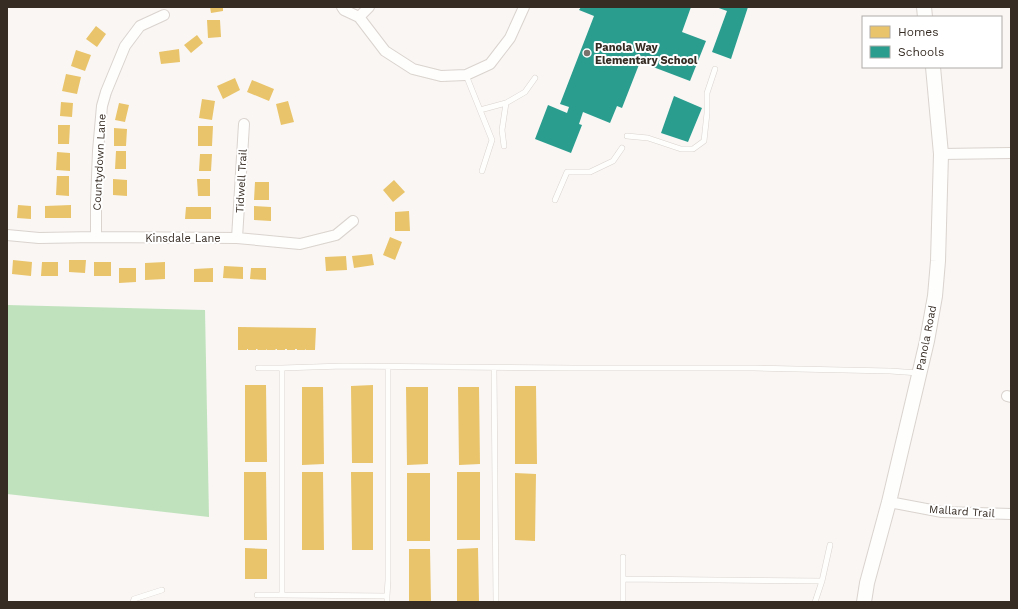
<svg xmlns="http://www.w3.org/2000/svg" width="1018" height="609" font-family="'Work Sans',sans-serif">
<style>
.forest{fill:#c0e2bc}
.homes{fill:#e9c46a}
.schools{fill:#2a9d8f}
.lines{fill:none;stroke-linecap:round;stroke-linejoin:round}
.lane-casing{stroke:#dad3ce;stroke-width:6}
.street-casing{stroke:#dad3ce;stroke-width:12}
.secondary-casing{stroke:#dad3ce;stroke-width:16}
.lane{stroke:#fefefd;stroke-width:5}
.street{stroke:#fefefd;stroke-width:10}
.secondary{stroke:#fefefd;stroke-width:14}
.poi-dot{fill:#7a736d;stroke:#fff;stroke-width:1.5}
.labels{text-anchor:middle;stroke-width:4;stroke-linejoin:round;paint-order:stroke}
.poi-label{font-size:11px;font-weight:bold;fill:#362c24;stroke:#fff;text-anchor:start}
.street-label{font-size:11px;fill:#362c24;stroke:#fff}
</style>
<rect width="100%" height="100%" fill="#f9f6f4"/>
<path class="forest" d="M 7,305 L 205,310 L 209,517 L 7,494 Z"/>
<path class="homes" d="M 210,7 L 223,7 L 223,11 L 211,13 Z
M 207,20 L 220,20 L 221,37 L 208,38 Z
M 96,26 L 106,34 L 97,47 L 86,39 Z
M 197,35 L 203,43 L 191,53 L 184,45 Z
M 179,49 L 180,62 L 161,64 L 159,52 Z
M 76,50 L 91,55 L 85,71 L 71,66 Z
M 66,74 L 81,77 L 77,94 L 62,91 Z
M 235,78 L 240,90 L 223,99 L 217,86 Z
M 252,80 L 274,89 L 269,101 L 247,92 Z
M 202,99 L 215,101 L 212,120 L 199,118 Z
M 288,101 L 294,122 L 281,125 L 276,104 Z
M 61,102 L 73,103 L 72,117 L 60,116 Z
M 119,103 L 129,105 L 125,122 L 115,120 Z
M 58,125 L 70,125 L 69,144 L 58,144 Z
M 198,126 L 213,126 L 212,146 L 198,146 Z
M 114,128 L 127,129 L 126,146 L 114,146 Z
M 116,151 L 126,151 L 126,169 L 115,169 Z
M 57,152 L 70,153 L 70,171 L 56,170 Z
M 200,154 L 212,154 L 211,171 L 199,171 Z
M 57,176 L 69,176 L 69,196 L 56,195 Z
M 113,179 L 127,180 L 127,196 L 113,195 Z
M 197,179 L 210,179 L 210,196 L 198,196 Z
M 394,180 L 405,192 L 393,202 L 383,190 Z
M 255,182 L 269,182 L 269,200 L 254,200 Z
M 18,205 L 31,206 L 31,219 L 17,218 Z
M 71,205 L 71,218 L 45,218 L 45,206 Z
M 254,206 L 271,207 L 271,221 L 254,220 Z
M 186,207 L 211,207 L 211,219 L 185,219 Z
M 409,211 L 410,231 L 395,231 L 395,212 Z
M 390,237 L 402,242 L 395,260 L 383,255 Z
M 372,254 L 374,265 L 354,268 L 352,256 Z
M 346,256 L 347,270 L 326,271 L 325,257 Z
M 13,260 L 32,262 L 31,276 L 12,274 Z
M 69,260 L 86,260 L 85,273 L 69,272 Z
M 42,262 L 58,262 L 58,276 L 41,276 Z
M 94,262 L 111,262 L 111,276 L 94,276 Z
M 165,262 L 165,279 L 145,280 L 145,263 Z
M 224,266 L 243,267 L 243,279 L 223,278 Z
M 119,268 L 136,268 L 136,282 L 119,283 Z
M 213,268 L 213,282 L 194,282 L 194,269 Z
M 251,268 L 266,268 L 266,280 L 250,279 Z
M 238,327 L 316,328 L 315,350 L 306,350 L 305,349 L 305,350 L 297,350 L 297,349 L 295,349 L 295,350 L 287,350 L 287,349 L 285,349 L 285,350 L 277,350 L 277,349 L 276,349 L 275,350 L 267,350 L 266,349 L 266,350 L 258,350 L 257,349 L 256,349 L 256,350 L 248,350 L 248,349 L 247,349 L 247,350 L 238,350 Z
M 245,385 L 266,385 L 267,462 L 245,462 Z
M 373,385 L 373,463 L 352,463 L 351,386 Z
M 515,386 L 536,386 L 537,464 L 515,464 Z
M 302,387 L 323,387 L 324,464 L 302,465 Z
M 406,387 L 428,387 L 428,464 L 407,465 Z
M 458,387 L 479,387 L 480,464 L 459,465 Z
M 244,472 L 266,472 L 267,540 L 244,540 Z
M 302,472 L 323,472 L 324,550 L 302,550 Z
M 351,472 L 373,472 L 373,550 L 352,550 Z
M 457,472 L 480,472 L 480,540 L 457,540 Z
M 407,473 L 430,473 L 430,541 L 407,541 Z
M 515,473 L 536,474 L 535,541 L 515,540 Z
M 245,548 L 267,549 L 267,579 L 245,579 Z
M 478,548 L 479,602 L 457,602 L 457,549 Z
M 409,549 L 430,549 L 431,602 L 409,602 Z"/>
<path class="schools" d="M 581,7 L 691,7 L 682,32 L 706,41 L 690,81 L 640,62 L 622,108 L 617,106 L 610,123 L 583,112 L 579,124 L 582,125 L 571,153 L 535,139 L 548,105 L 567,113 L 569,107 L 560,104 L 594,16 L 579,10 Z
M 716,7 L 748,7 L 731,59 L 712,52 L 727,11 Z
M 674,96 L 702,108 L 688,142 L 661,133 Z"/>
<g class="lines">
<defs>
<path id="lane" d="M 466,75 L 492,140 L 482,171
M 480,110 L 506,103 L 525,92 L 535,78
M 627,136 L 648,138 L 681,149 L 693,149 L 704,141 L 707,113 L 707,93 L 715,69
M 504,146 L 502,130 L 506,103
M 555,200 L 567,172 L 590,172 L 613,161 L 622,148
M 258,368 L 282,368
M 494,368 L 496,602
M 623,557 L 623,579
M 257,595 L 282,595
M 387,596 L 388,580 L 388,367
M 133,602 L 134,599 L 162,590
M 387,602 L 387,596 L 282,595 L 282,368 L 343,366 L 574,368 L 754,368 L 890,371 L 919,373
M 623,602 L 623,579 L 822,581
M 815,602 L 822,581 L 830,545"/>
<path id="street" d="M 342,7 L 344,10 L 359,17 L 385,51 L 413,69 L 441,76 L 466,75 L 490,64 L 510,38 L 524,7
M 359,17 L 369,7
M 941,154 L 1011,153
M 7,235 L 39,238 L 96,237 L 237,238 L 300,244 L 336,235 L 353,221
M 96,237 L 96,203 L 98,151 L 102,106 L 106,92 L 125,46 L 140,26 L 164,15
M 237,238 L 244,124
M 1007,396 L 1011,397
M 889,502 L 942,512 L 1011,514"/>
<path id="secondary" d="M 924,7 L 925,17
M 864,602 L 867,583 L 889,502 L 927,341 L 935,296 L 938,261 L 941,154 L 933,67"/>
</defs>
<use href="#lane" class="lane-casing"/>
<use href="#street" class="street-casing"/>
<use href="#secondary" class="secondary-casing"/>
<use href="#lane" class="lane"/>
<use href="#street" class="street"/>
<use href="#secondary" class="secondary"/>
</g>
<circle class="poi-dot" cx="587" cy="53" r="4"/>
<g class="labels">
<g class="poi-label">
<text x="595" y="51">Panola Way<tspan x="595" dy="13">Elementary School</tspan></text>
</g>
<g class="street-label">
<text transform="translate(99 162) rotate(-87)" y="4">Countydown Lane</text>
<text transform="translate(241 181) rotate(-87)" y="4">Tidwell Trail</text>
<text x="183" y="242">Kinsdale Lane</text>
<text transform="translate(926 338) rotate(-79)" y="4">Panola Road</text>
<text transform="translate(962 511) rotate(4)" y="4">Mallard Trail</text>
</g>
</g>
<rect width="1018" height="609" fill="none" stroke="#362c24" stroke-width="16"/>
<rect x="862" y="16" width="140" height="52" fill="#ffffff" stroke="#afaba7"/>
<rect x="870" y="26" width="20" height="12" fill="#e9c46a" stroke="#afaba7"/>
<text x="898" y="36" font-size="12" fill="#362c24">Homes</text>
<rect x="870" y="46" width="20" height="12" fill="#2a9d8f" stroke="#afaba7"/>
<text x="898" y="56" font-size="12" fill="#362c24">Schools</text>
</svg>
